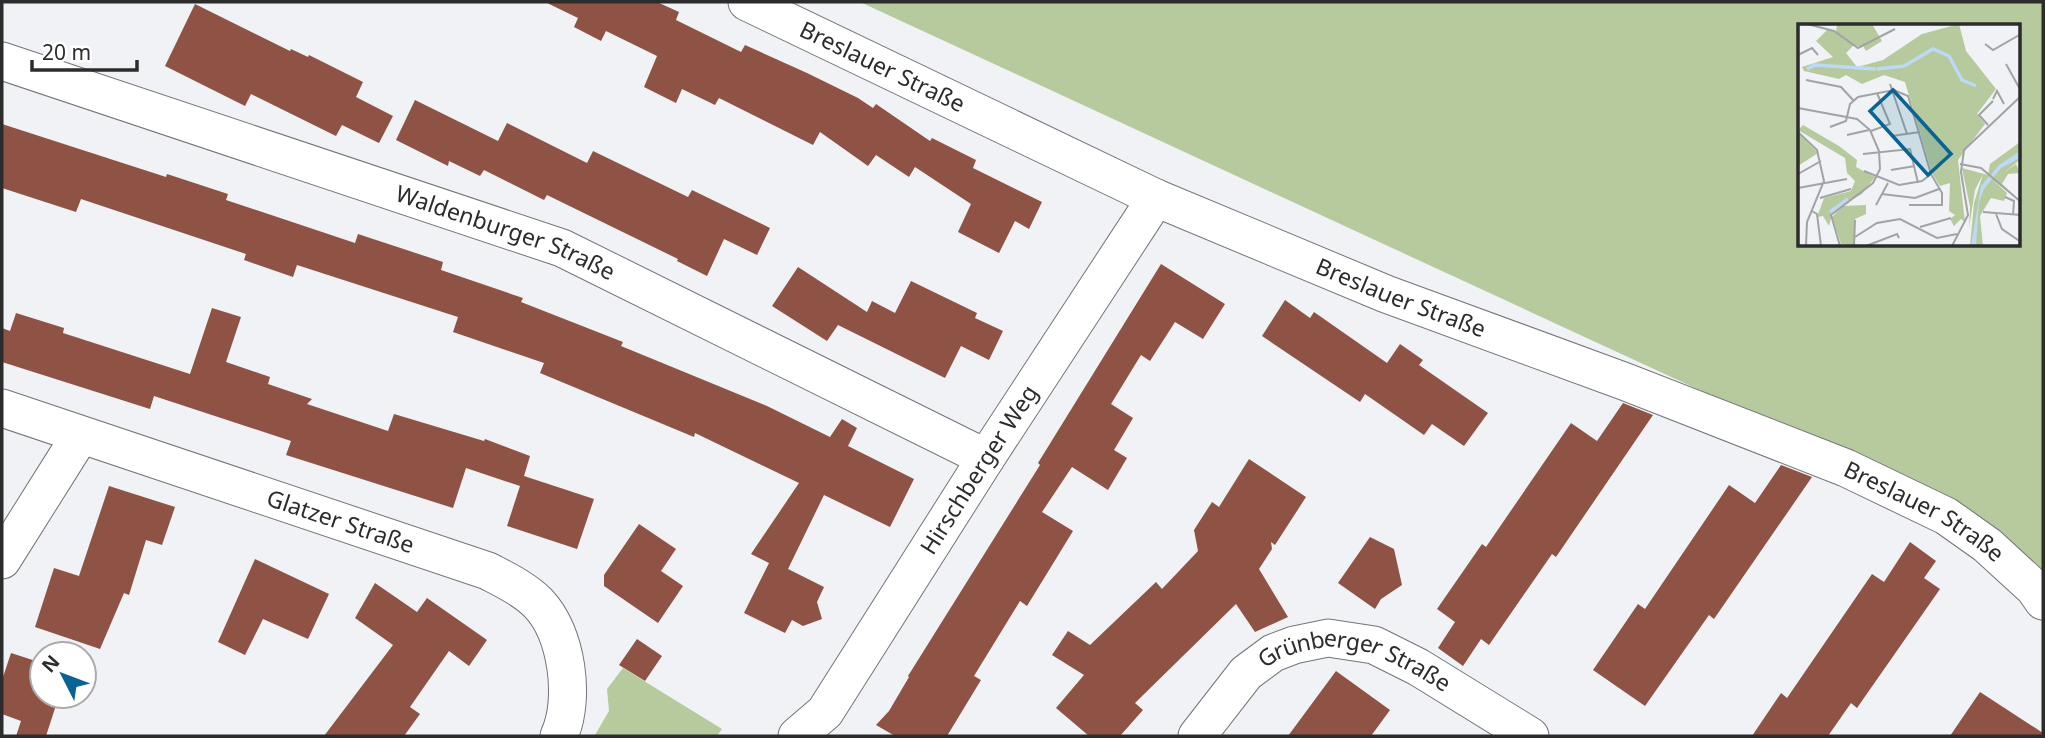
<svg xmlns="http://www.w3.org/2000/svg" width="2045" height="738" font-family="'Noto Sans',sans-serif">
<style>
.green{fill:#b6ca9d;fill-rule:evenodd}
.building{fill:#8e5344}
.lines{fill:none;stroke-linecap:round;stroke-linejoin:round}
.minor-casing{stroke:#747578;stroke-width:39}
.minor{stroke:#fff;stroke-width:37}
.labels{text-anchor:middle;stroke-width:7;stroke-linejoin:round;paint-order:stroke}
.street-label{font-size:23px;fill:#2c2c2d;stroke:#fff}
.inset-river{fill:none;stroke:#bcdaf5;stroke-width:3.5}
.inset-road{fill:none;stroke:#a2a3a5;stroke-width:2}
.view{fill:#096494;fill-opacity:0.15;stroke:#096494;stroke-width:3.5}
.inset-edge{fill:none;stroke:#2c2c2d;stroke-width:3.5}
</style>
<rect width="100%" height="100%" fill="#f0f2f5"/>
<path class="green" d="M 860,2 L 2043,2 L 2043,578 L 1954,500 L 1799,429 L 1721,400 ZM 1800,26 L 2019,26 L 2019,245 L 1800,245 Z
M 623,668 L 722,729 L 717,736 L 595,735 L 609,711 L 607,689 Z"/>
<path class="building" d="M 545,2 L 657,2 L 679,12 L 676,20 L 741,52 L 745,45 L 807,73 L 858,98 L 873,108 L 876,104 L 930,141 L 932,138 L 976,160 L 973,168 L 1042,202 L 1029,229 L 1015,221 L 999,253 L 958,232 L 971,204 L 915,167 L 909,177 L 876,155 L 868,166 L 820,132 L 813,145 L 719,98 L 715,105 L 682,89 L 676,103 L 644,87 L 657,56 L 606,31 L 601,41 L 574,27 L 578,18 Z
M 195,4 L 290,51 L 291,49 L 308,57 L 309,55 L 363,82 L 356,97 L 393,116 L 379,143 L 342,125 L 336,136 L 251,94 L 245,106 L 165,66 Z
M 415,100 L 498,141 L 507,123 L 587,163 L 593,151 L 688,197 L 692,190 L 770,228 L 757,255 L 724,239 L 707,276 L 677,261 L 678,259 L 547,195 L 544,200 L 484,170 L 480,176 L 449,161 L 448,166 L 396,140 Z
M 2,124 L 166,177 L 167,174 L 228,194 L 226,200 L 355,243 L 358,234 L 443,262 L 441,270 L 523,298 L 521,302 L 623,342 L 621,346 L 767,406 L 830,437 L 842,419 L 857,428 L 848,446 L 914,479 L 890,527 L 824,495 L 788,569 L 824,587 L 817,602 L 822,619 L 803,626 L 792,620 L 785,633 L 744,613 L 769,563 L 751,554 L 799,483 L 695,433 L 694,437 L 540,373 L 544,363 L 453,332 L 458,317 L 297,265 L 293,277 L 244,260 L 246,254 L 81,199 L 76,212 L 2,188 Z
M 1161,264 L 1225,304 L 1203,339 L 1175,322 L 1150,361 L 1141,355 L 1111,404 L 1133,418 L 1114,450 L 1127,458 L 1108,490 L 1072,467 L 1042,512 L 1073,531 L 1027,606 L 1020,601 L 974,676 L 981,680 L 947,736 L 895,736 L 876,725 L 889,711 L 909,677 L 908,676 L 1040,465 L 1038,463 Z
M 798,267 L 867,312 L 872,301 L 895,313 L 911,281 L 977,313 L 975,318 L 1003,331 L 989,360 L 961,346 L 945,378 L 838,325 L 827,341 L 772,306 Z
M 1285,300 L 1310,318 L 1314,312 L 1387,363 L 1400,344 L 1423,360 L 1419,365 L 1488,413 L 1464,446 L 1432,424 L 1424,435 L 1365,394 L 1360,402 L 1262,336 Z
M 212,308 L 241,317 L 226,362 L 270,377 L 268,384 L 312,399 L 307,404 L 388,431 L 394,414 L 484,441 L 485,439 L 530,456 L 524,476 L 594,499 L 577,549 L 507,526 L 520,486 L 466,468 L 453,508 L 286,455 L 291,441 L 154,396 L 150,409 L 2,362 L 2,328 L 10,331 L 16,313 L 64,328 L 63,333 L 190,374 Z
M 1623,403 L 1653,415 L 1556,557 L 1552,554 L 1489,645 L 1481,639 L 1463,666 L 1438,648 L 1455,622 L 1437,609 L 1482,544 L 1486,547 L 1571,423 L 1597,441 Z
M 1249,459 L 1306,497 L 1275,545 L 1271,542 L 1272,549 L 1259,569 L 1288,617 L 1255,632 L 1236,604 L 1135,703 L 1143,710 L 1120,736 L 1089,736 L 1056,708 L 1084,675 L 1052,655 L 1068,631 L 1090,645 L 1156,582 L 1162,589 L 1198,551 L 1194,530 L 1212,502 L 1219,507 Z
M 1781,465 L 1812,477 L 1714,619 L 1709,615 L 1645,706 L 1593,670 L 1638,604 L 1645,609 L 1729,485 L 1755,503 Z
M 109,486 L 175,507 L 162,545 L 146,540 L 129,595 L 124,593 L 100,649 L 35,627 L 54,568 L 79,576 Z
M 639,524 L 676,549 L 661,571 L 683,586 L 658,623 L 604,586 L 604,575 Z
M 1370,537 L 1394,549 L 1402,585 L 1381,599 L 1375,609 L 1338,583 Z
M 1910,542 L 1936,561 L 1924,578 L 1940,589 L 1857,708 L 1851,703 L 1828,736 L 1752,736 L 1781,693 L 1787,698 L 1872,574 L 1884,582 Z
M 255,559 L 329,594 L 308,639 L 263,619 L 245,655 L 218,642 Z
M 375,583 L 417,612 L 427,598 L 487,640 L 469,666 L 449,651 L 410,707 L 420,714 L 404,736 L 324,736 L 393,645 L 355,618 Z
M 637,639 L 662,656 L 645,681 L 619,665 Z
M 11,653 L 42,663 L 42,696 L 59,696 L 46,736 L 16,736 L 21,721 L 2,714 L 2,680 Z
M 1336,671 L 1390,710 L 1371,736 L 1288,736 Z
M 1980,692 L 2043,733 L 2043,736 L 1950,736 Z"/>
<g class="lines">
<defs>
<g id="minor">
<path id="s1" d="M 747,2 L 1156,198 L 1386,294 L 1626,382 L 1846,468 L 1946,516 L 1987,545 L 2034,588 L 2043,601"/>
<path id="s2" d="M 2,61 L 562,248 L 986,458"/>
<path id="s3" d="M 2,408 L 488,571 C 505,580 524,589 538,603 C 567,633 576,699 559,736"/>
<path d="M 2,560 L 80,436"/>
<path id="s4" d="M 797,736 L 825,712 L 986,458 L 1156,198"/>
<path id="s5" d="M 1197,736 L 1246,673 L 1273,653 L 1294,645 L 1328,638 L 1374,645 L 1418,667 L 1530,736"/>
</g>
</defs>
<use href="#minor" class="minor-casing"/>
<use href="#minor" class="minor"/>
</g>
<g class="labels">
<g class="street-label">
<text dy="8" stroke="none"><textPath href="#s1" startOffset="150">Breslauer Straße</textPath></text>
<text dy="8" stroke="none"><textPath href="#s2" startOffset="532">Waldenburger Straße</textPath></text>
<text dy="8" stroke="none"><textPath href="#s1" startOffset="718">Breslauer Straße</textPath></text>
<text dy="8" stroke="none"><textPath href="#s4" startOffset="324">Hirschberger Weg</textPath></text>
<text dy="8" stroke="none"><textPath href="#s1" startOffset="1284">Breslauer Straße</textPath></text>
<text dy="8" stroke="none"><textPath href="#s3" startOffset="357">Glatzer Straße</textPath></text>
<text dy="8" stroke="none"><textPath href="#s5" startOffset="200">Grünberger Straße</textPath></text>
</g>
</g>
<g transform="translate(1798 24)">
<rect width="222" height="222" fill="#f0f2f5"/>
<path d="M 39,0 L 74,0 L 84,17 L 68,27 L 65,22 L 55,22 L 48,29 L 59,43 L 85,36 L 124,10 L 161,0 L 168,27 L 198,65 L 179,90 L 187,100 L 160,136 L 167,198 L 163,195 L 156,202 L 152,195 L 157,191 L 151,187 L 152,159 L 142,162 L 134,149 L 107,58 L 86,51 L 64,60 L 48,51 L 41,55 L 6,47 L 4,43 L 35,33 L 18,17 L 29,6 L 38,8 ZM 5,101 L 41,122 L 59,136 L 58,143 L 77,153 L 64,170 L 35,186 L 31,202 L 25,192 L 19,193 L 26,174 L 53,167 L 57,157 L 49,149 L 47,134 L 0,106 ZM 0,109 L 20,129 L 0,142 ZM 222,118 L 222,136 L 206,148 L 218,140 L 222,149 L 210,150 L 204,160 L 222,177 L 195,156 L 222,181 L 209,169 L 206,177 L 193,174 L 182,192 L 185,222 L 172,222 L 176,179 L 185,150 L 177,166 L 171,204 L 172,183 L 164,144 L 190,151 L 192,140 ZM 68,181 L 68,190 L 57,195 L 56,222 L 43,220 L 34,193 L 45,182 Z" fill="#b6ca9d"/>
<path d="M 222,127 L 222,134 L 203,144 L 186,165 L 181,178 L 178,222 L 173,222 L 183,162 L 201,141 Z" fill="#bcdaf5"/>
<path class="inset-river" d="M 9,45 L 17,41 L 78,45M 79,45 L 106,42 L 135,25 L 151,32 L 164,56 L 178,62M 32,188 L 50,175"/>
<path class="inset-road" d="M 9,0 L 36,7 L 60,24 L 97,5M 187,20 L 195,26 L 223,10M 0,31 L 14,24 L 20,31M 208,40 L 223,67M 8,56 L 43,63 L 55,76M 92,60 L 109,110M 195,75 L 199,67 L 206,80M 0,84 L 59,95 L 72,106 L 81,127 L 82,145 L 75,159 L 33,191 L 42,222M 190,101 L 181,91 L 195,77M 32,103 L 48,97 L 52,80 L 60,73 L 96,66 L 110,72 L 133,150 L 124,157 L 101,161 L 66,147M 73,107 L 92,100 L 79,69M 0,108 L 19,126 L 26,157 L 9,198 L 8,222M 49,111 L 71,106M 94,112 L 122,108M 65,130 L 112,125 L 120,159M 162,140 L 183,144 L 223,178M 93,146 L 117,142M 0,150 L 23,137M 0,164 L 49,155M 84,170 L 117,174 L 141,165M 207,173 L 216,177 L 215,191M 22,174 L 53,165M 78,181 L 90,159M 111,181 L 144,181 L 144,169 L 133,150M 14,187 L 19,190 L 23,222M 185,188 L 223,191M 198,190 L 204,205 L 223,218M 122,203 L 153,194M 57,213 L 79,199 L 102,195 L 139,214 L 159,210M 56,222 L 57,196M 68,222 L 99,210 L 101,214M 154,222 L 170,191 L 163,148 L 166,126 L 223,72"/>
<path class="view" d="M 95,66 L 153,130 L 130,151 L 72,87 Z"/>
<rect width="222" height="222" class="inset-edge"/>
</g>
<rect width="2045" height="738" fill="none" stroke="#2c2c2d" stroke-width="7"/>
<g transform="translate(63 675) rotate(312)"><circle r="33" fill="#ffffff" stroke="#ababab" stroke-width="2"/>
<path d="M0-5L12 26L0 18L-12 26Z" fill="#096494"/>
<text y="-10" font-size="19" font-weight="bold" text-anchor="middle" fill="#2c2c2d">N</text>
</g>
<path d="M32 60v10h105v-10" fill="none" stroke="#2c2c2d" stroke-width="3.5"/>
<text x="42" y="60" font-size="21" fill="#2c2c2d" stroke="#ffffff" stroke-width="5" paint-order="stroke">20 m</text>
</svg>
